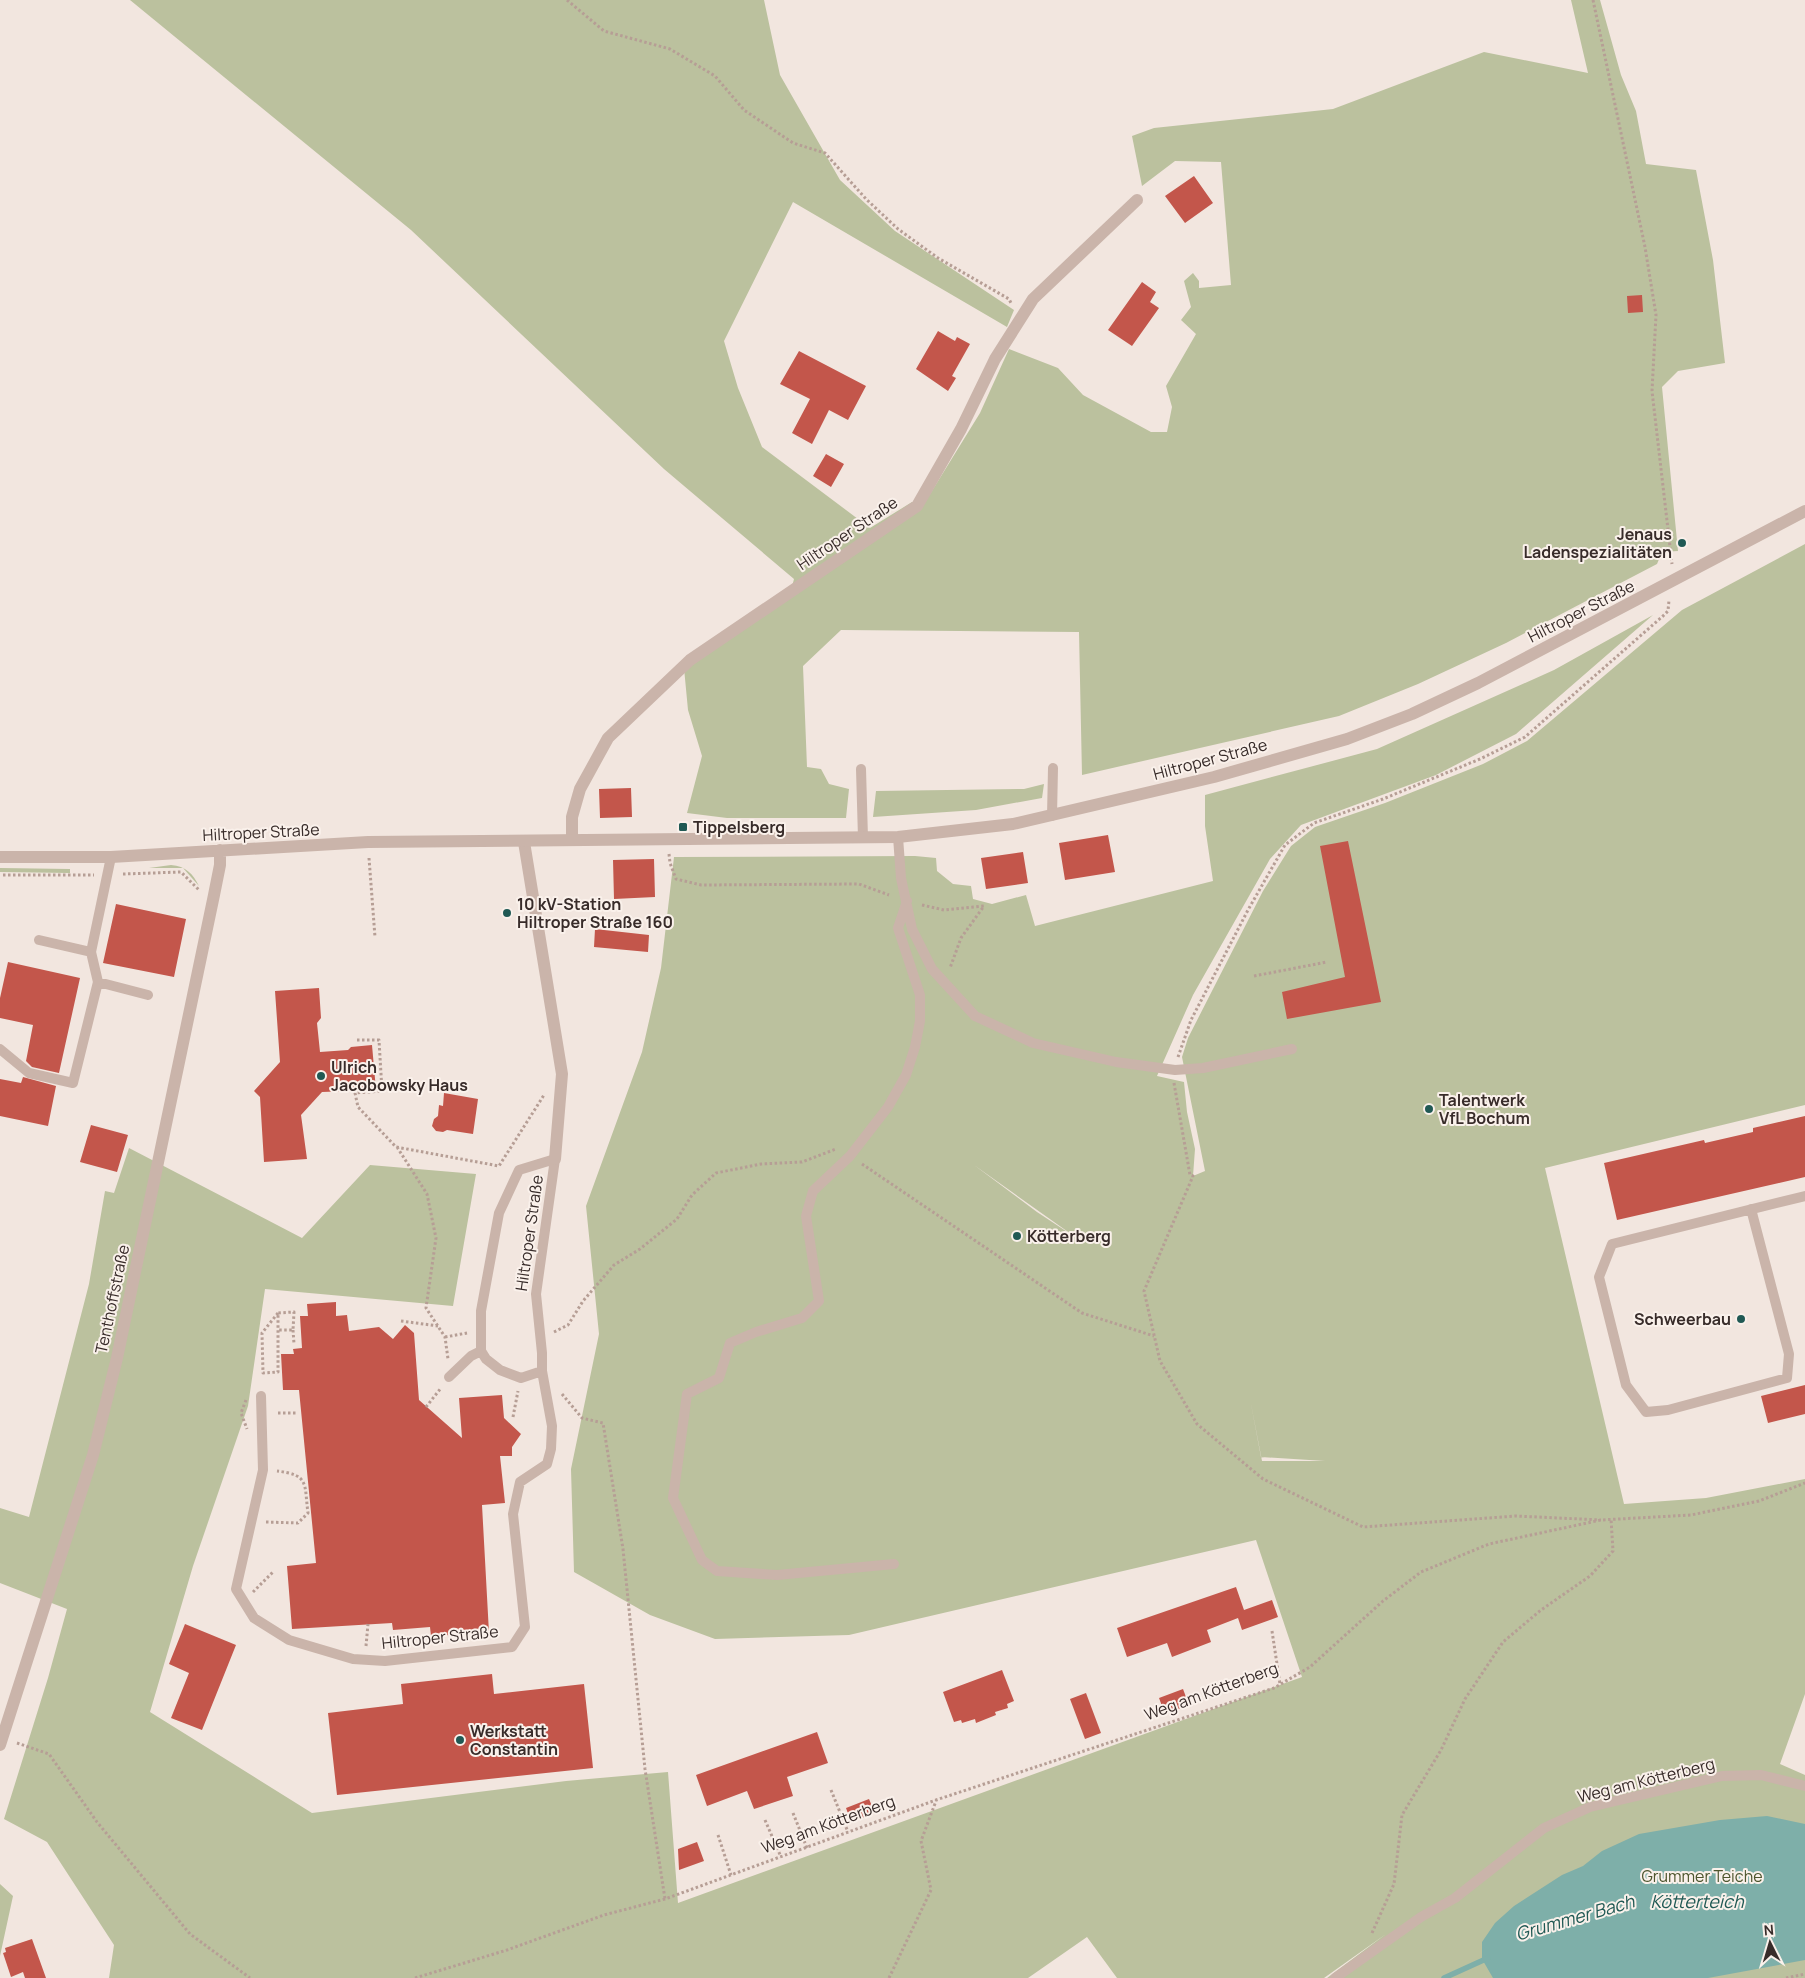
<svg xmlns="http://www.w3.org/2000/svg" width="1805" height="1978" font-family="Manrope,sans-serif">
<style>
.green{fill:#bbc19e;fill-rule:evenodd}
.water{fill:#7eafa9}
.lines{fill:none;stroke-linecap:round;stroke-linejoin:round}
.stream{stroke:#7eafa9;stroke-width:5.5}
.building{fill:#c3564b}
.path{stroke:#b69e95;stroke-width:3;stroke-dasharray:2.5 2.5;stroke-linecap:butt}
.service{stroke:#cab4aa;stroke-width:10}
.minor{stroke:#cab4aa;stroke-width:12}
.tertiary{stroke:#cab4aa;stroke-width:12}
.poi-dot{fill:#205954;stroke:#faf1eb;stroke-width:2}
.labels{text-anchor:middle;stroke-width:4;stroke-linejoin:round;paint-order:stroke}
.street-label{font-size:16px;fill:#382c2a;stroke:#faf1eb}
.poi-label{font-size:16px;font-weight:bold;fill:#382c2a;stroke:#faf1eb;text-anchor:start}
.park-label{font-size:16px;fill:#4e562e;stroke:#faf1eb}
.water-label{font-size:18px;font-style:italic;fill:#205954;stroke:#faf1eb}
</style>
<rect width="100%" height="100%" fill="#f2e6df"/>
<path class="green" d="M 130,0 L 764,0 L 780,75 L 840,180 L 895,231 L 1014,310 L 1007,327 L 793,202 L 724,341 L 738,388 L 762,447 L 870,528 L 912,502 L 922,507 L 980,413 L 1009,349 L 1058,368 L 1083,395 L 1151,432 L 1167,432 L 1172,407 L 1166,386 L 1196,334 L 1181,320 L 1191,307 L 1184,281 L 1193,273 L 1199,281 L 1199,288 L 1231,285 L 1221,162 L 1175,161 L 1142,186 L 1132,136 L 1154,128 L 1333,109 L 1484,52 L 1588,73 L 1571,0 L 1600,0 L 1621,75 L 1636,111 L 1646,164 L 1696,170 L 1713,260 L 1725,363 L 1678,371 L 1662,387 L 1678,551 L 1662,552 L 1657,564 L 1506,643 L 1418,684 L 1339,716 L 1082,775 L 1079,632 L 841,630 L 803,666 L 807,767 L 821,769 L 829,784 L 849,789 L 846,818 L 727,818 L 687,813 L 702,756 L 688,710 L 684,668 L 789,598 L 794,579 L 664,469 L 411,230 Z
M 1805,544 L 1805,1105 L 1545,1168 L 1624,1504 L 1706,1498 L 1805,1479 L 1805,1694 L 1780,1764 L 1805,1775 L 1805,1978 L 1327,1978 L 1386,1934 L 1324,1978 L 1117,1978 L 1087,1937 L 1028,1978 L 109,1978 L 114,1945 L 47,1842 L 4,1819 L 48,1678 L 67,1609 L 0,1583 L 0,1508 L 29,1517 L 89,1284 L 105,1191 L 114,1193 L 129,1148 L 302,1238 L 370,1165 L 476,1174 L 453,1306 L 265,1289 L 248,1406 L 193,1566 L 150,1712 L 312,1813 L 566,1781 L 668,1772 L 678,1903 L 1302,1677 L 1256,1540 L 849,1635 L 715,1639 L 650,1615 L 574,1572 L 571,1469 L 599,1334 L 586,1206 L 642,1052 L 661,968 L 674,857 L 915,856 L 936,858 L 937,871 L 953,884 L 971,886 L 973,899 L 992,904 L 1026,895 L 1035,926 L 1213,881 L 1205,826 L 1205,795 L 1377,749 L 1554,670 L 1653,615 L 1516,734 L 1436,775 L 1301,825 L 1270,859 L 1193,995 L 1157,1076 L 1184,1082 L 1187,1112 L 1195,1149 L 1193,1176 L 1205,1171 L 1182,1057 L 1188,1038 L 1263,891 L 1291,846 L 1315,827 L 1385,803 L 1483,764 L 1527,741 L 1682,610 ZM 974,1165 L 1078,1239 L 1037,1212 ZM 1250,1399 L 1261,1457 L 1325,1461 L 1262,1461 Z
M 1044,784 L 1042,798 L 976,810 L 873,817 L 876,791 L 1024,789 Z
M 171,865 C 186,866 193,874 199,886 L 183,868 L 149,868 Z
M 0,868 L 70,869 L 70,873 L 0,872 Z
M 0,1884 L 13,1896 L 0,1956 Z"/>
<path class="water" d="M 1767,1816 L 1805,1824 L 1805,1960 L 1708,1978 L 1493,1978 L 1482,1959 L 1482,1942 L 1495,1923 L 1514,1906 L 1562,1875 L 1583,1866 L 1602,1851 L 1639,1834 L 1720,1820 Z"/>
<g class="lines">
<path class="stream" d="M 1444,1978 L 1488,1958"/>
</g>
<path class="building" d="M 1194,176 L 1213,203 L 1185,223 L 1165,196 Z
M 1142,282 L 1156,292 L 1150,302 L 1159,308 L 1132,346 L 1108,330 Z
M 1642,295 L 1643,312 L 1628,313 L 1627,296 Z
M 938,331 L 955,341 L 957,337 L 970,344 L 952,376 L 956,378 L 948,391 L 916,369 Z
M 799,351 L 866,386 L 848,420 L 829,410 L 812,444 L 792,433 L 810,399 L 780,384 Z
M 826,454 L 844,464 L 831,487 L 813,476 Z
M 631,788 L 632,817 L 600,818 L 599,789 Z
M 1108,835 L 1115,872 L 1065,880 L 1059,843 Z
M 1348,841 L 1381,1002 L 1287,1019 L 1282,992 L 1345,977 L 1320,846 Z
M 1023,852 L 1028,883 L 986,889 L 981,858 Z
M 654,859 L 655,897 L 614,899 L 613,860 Z
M 116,904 L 186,919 L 174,977 L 103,963 Z
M 595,929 L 649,935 L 648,952 L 594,947 Z
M 8,962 L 80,978 L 59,1073 L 32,1067 L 26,1061 L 33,1025 L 0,1018 L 0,998 Z
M 319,988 L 321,1018 L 317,1023 L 320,1052 L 348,1050 L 351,1047 L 372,1045 L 376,1090 L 322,1092 L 301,1115 L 307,1159 L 264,1162 L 260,1097 L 254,1091 L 280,1062 L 275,991 Z
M 23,1077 L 56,1086 L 48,1126 L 0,1116 L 0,1079 L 21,1083 Z
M 444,1093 L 478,1099 L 473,1134 L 447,1130 L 443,1132 L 436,1131 L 432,1126 L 434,1119 L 438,1116 L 439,1105 L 443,1106 Z
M 1805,1116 L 1805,1177 L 1617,1220 L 1604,1163 L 1704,1140 L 1705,1143 L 1753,1132 L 1753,1128 Z
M 91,1125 L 128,1135 L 117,1172 L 80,1162 Z
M 336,1302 L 336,1316 L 347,1315 L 349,1331 L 379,1327 L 393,1339 L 405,1325 L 414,1333 L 419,1400 L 462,1438 L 459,1398 L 502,1395 L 504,1418 L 521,1434 L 512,1447 L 512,1456 L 500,1456 L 505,1503 L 482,1505 L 489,1633 L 431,1636 L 430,1627 L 393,1630 L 392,1623 L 292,1629 L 287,1566 L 316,1563 L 299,1390 L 283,1390 L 281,1354 L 294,1354 L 293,1349 L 302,1348 L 300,1316 L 308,1316 L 307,1304 Z
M 1805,1385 L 1805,1414 L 1768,1423 L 1761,1396 Z
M 1236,1587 L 1244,1610 L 1272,1600 L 1278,1617 L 1242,1630 L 1238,1618 L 1207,1630 L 1211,1642 L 1172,1657 L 1167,1643 L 1127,1657 L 1117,1628 Z
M 185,1624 L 236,1645 L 202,1730 L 171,1718 L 189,1673 L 169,1664 Z
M 1002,1670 L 1014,1701 L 1007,1704 L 1008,1708 L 995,1712 L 996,1715 L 976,1723 L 975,1719 L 962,1723 L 961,1720 L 954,1722 L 943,1692 Z
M 492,1674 L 494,1694 L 584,1684 L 593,1768 L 337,1795 L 328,1713 L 403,1704 L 401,1684 Z
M 1183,1689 L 1189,1705 L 1165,1714 L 1159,1698 Z
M 1086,1693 L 1101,1733 L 1085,1739 L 1070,1699 Z
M 817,1732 L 828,1763 L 787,1777 L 793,1796 L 754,1809 L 747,1791 L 707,1806 L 696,1775 Z
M 869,1799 L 875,1813 L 851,1822 L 846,1808 Z
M 697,1842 L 704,1861 L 679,1870 L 678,1849 Z
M 32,1939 L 46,1978 L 25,1978 L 23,1972 L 11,1977 L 3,1953 L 6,1952 L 5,1948 Z"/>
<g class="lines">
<path class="path" d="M 567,0 L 604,31 L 670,49 L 715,76 L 744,110 L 793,143 L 825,153 L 866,199 L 898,229 L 938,258 L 1009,299 L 1012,305
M 1593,0 L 1645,247 L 1656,315 L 1652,391 L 1672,564
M 669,854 L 670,863 L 676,879 L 701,885 L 859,884 L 889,895
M 369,858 L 375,937
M 123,874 L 181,872 L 199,890
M 3,875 L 94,875
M 922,905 L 944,910 L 984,906 L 961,938 L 950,968
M 1254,976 L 1327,962
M 357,1040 L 379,1040 L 382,1091 L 355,1093 L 358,1107 L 396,1147 L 499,1166 L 544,1095
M 1178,1057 L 1191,1020 L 1248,910 L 1285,845 L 1314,823 L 1383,799 L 1480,759 L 1525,737 L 1663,616 L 1668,611 L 1669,600
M 1174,1083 L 1190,1175 L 1193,1176 L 1144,1291 L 1160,1361 L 1197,1424 L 1263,1479 L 1363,1527 L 1516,1516 L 1601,1520
M 397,1147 L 427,1194 L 436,1238 L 426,1308 L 445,1337 L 448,1359
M 862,1164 L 1082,1313 L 1154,1336
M 278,1313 L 262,1333 L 263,1373 L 278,1372 L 278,1313 L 294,1312 L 293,1330 L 278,1330
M 401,1321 L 438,1326
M 293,1330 L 294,1344
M 554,1332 L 568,1325 L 583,1301 L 614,1265 L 640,1249 L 677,1219 L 692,1195 L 716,1173 L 761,1164 L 802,1162 L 836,1149
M 445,1337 L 467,1333
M 562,1394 L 582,1418 L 603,1423 L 623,1549 L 645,1769 L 665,1899
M 246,1400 L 241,1413 L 247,1429
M 426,1407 L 441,1388
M 278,1413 L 297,1413
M 513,1417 L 518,1391
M 266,1522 L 298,1523 L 308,1513 C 304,1484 310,1475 277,1471
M 253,1592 L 273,1572
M 1272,1631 L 1280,1684
M 366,1646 L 368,1624
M 17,1743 L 49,1754 L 97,1822 L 190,1934 L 250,1978
M 831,1790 L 848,1832
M 793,1813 L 807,1848
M 765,1820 L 781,1857
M 718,1835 L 731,1875
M 1372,1933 L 1394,1884 L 1402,1815 L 1441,1750 L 1465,1699 L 1503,1642 L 1541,1610 L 1590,1576 L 1613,1551 L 1611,1519
M 415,1978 L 507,1950 L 604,1915 L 665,1899 L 936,1800 L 1274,1688 L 1310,1667 L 1383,1601 L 1421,1572 L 1489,1544 L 1601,1520 L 1691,1515 L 1759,1501 L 1805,1483
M 889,1978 L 931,1890 L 921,1841 L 936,1801
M 1786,1978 L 1805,1974"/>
<path class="service" d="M 861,769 L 863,838
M 1052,816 L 1053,768
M 898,837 L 901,878 L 912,929 L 932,969 L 975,1016 L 1033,1043 L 1116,1062 L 1175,1070 L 1203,1068 L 1292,1049
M 39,940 L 91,952
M 98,982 L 148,995
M 0,1049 L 29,1073 L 73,1083 L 98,982 L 91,952 L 111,857
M 1751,1209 L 1789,1354 L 1787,1378 L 1668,1410 L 1646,1412 L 1626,1385 L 1599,1277 L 1612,1244 L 1805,1196
M 449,1377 L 471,1356 L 481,1351
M 261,1396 L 263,1470 L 236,1589 L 254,1618 L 289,1640 L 353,1659 L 385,1661 L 512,1647 L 525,1627 L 513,1514 L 520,1482 L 547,1464 L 551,1449 L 552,1426 L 542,1371 L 542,1353 L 536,1294 L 555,1159 L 519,1170 L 499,1213 L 481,1311 L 481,1351 L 486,1359 L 500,1370 L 521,1378 L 542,1371
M 894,1564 L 777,1575 L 717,1571 L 702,1560 L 673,1498 L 687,1394 L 719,1378 L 730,1343 L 756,1332 L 802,1318 L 819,1301 L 806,1216 L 813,1191 L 850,1156 L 888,1107 L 906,1075 L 915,1047 L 920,1021 L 920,995 L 898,928 L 907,901
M 1335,1978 L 1421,1917 L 1455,1898 L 1544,1828 L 1590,1807 L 1722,1776 L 1761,1775 L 1805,1786"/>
<path class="minor" d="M 572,840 L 572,817 L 580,789 L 608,738 L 690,660 L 917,506 L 961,429 L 995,359 L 1033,299 L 1137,200
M 524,842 L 562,1074 L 555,1159"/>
<path class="tertiary" d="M 0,857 L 111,857 L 368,842 L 898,837 L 1013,824 L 1214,777 L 1347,739 L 1412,714 L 1478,683 L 1805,511
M 0,1745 L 93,1455 L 117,1358 L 214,895 L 220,865 L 220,850"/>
</g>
<g class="poi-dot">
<circle cx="1682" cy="543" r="5"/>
<rect x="678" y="822" width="10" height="10" rx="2.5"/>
<circle cx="507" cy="913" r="5"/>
<circle cx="321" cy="1076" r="5"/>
<circle cx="1429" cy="1109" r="5"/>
<circle cx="1017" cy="1236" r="5"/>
<circle cx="1741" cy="1319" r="5"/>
<circle cx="460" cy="1740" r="5"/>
</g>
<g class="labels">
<g class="street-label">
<text transform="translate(847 533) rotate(-34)" y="6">Hiltroper Straße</text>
<text transform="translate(1581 611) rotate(-27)" y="6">Hiltroper Straße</text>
<text transform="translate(1210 759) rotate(-15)" y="6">Hiltroper Straße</text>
<text transform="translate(261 832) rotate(-3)" y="6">Hiltroper Straße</text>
<text transform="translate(529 1233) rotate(-82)" y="6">Hiltroper Straße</text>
<text transform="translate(112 1299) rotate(-78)" y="6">Tenthoffstraße</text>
<text transform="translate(440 1637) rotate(-6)" y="6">Hiltroper Straße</text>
<text transform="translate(1211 1691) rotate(-20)" y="6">Weg am Kötterberg</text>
<text transform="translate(1646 1780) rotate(-14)" y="6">Weg am Kötterberg</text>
<text transform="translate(828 1824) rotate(-20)" y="6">Weg am Kötterberg</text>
</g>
<g class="poi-label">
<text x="1672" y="540" text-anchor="end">Jenaus<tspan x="1672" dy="18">Ladenspezialitäten</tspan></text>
<text x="693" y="833">Tippelsberg</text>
<text x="517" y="910">10 kV-Station<tspan x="517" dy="18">Hiltroper Straße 160</tspan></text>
<text x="331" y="1073">Ulrich<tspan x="331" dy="18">Jacobowsky Haus</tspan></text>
<text x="1439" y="1106">Talentwerk<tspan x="1439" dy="18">VfL Bochum</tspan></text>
<text x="1027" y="1242">Kötterberg</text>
<text x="1731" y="1325" text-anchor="end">Schweerbau</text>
<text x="470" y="1737">Werkstatt<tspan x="470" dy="18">Constantin</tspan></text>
</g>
<g class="park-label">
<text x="1702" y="1882">Grummer Teiche</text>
</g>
<g class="water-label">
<text x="1697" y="1908">Kötterteich</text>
<text transform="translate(1575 1918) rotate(-16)" y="6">Grummer Bach</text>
</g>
</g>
<g transform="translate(1770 1943) rotate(355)" stroke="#faf1eb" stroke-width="4" paint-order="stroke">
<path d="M0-4L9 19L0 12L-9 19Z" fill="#382c2a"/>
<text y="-8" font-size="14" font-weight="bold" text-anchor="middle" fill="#382c2a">N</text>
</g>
</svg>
